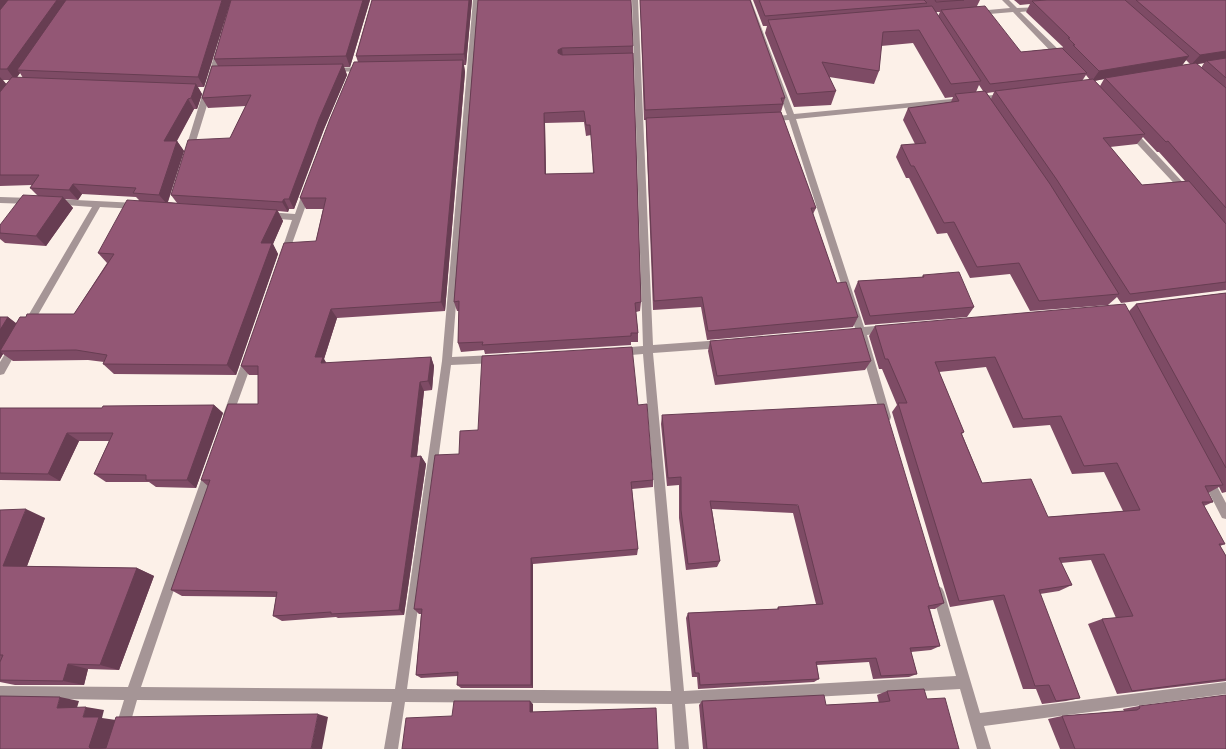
<svg xmlns="http://www.w3.org/2000/svg" width="1226" height="749" font-family="'PT Sans',sans-serif">
<style>
.lines{fill:none;stroke-linecap:round;stroke-linejoin:round}
.minor{fill:#a59596;fill-rule:evenodd}
.wall{fill:#7e4b65;fill-rule:evenodd}
.shaded-wall{fill:#673d52}
.building{fill:#935775;stroke:#673d52;fill-rule:evenodd}
</style>
<rect width="100%" height="100%" fill="#fcf0e8"/>
<g class="lines">
<path class="minor" d="M 473,0 L 479,0 L 452,357 L 495,355 L 498,356 L 500,359 L 498,362 L 495,363 L 451,365 L 407,689 L 671,691 L 643,354 L 619,356 L 616,355 L 614,352 L 616,349 L 619,348 L 643,346 L 632,0 L 638,0 L 653,345 L 722,340 L 725,341 L 727,344 L 725,347 L 722,348 L 653,353 L 684,691 L 956,676 L 932,592 L 934,588 L 938,586 L 942,588 L 944,592 L 980,713 L 1226,682 L 1226,694 L 984,726 L 991,749 L 977,749 L 960,689 L 685,704 L 689,749 L 675,749 L 672,704 L 405,702 L 398,749 L 384,749 L 392,702 L 137,700 L 123,749 L 109,749 L 124,700 L 0,698 L 0,686 L 128,687 L 204,472 L 205,468 L 209,467 L 213,468 L 214,472 L 141,687 L 395,689 L 442,361 Z
M 745,0 L 751,0 L 794,114 L 1004,94 L 1008,96 L 1004,98 L 796,119 L 864,327 L 886,325 L 889,326 L 891,329 L 889,332 L 867,335 L 891,417 L 890,420 L 886,422 L 882,420 L 881,417 L 857,336 L 851,335 L 849,332 L 851,329 L 855,328 L 789,120 L 770,121 L 766,119 L 770,117 L 787,115 Z
M 1002,0 L 1009,0 L 1017,8 L 1043,7 L 1043,9 L 1041,10 L 1020,12 L 1066,57 L 1066,61 L 1060,61 L 1013,12 L 977,15 L 974,13 L 977,11 L 1010,8 Z
M 220,48 L 224,50 L 193,151 L 192,153 L 186,153 L 185,151 L 216,50 Z
M 364,67 L 368,69 L 367,71 L 332,72 L 328,70 L 332,68 Z
M 1130,128 L 1133,129 L 1190,190 L 1190,194 L 1184,194 L 1127,133 L 1126,131 Z
M 307,188 L 311,191 L 288,255 L 287,257 L 281,257 L 280,255 L 292,220 L 267,218 L 263,215 L 267,212 L 295,214 L 303,191 Z
M 0,197 L 31,198 L 35,201 L 31,204 L 0,203 Z
M 55,199 L 137,203 L 141,206 L 137,209 L 100,207 L 31,327 L 28,328 L 23,324 L 25,321 L 92,207 L 52,204 L 52,200 Z
M 14,343 L 17,344 L 19,347 L 4,374 L 0,375 L 0,362 L 11,344 Z
M 249,353 L 252,354 L 254,357 L 233,415 L 232,418 L 228,420 L 224,418 L 223,415 L 244,357 L 246,354 Z
M 1207,474 L 1211,475 L 1226,503 L 1226,519 L 1222,518 L 1202,479 L 1203,475 Z"/>
</g>
<path class="wall" d="M 0,0 L 231,0 L 204,87 L 198,87 L 202,94 L 197,109 L 194,109 L 177,141 L 184,151 L 168,202 L 177,203 L 171,195 L 230,138 L 246,106 L 208,108 L 202,98 L 218,66 L 214,59 L 231,0 L 370,0 L 350,67 L 344,67 L 347,75 L 324,129 L 294,209 L 289,209 L 288,212 L 278,211 L 283,221 L 273,244 L 278,254 L 236,375 L 114,374 L 103,364 L 104,362 L 88,360 L 13,361 L 3,354 L 0,359 L 0,317 L 8,317 L 16,323 L 26,317 L 74,314 L 107,263 L 98,253 L 139,200 L 136,197 L 82,194 L 78,200 L 65,199 L 73,208 L 46,246 L 5,243 L 0,239 L 0,225 L 38,196 L 30,188 L 32,185 L 0,186 ZM 20,73 L 23,78 L 17,77 ZM 3,80 L 10,80 L 6,84 Z
M 372,0 L 472,0 L 466,65 L 464,65 L 465,72 L 445,311 L 337,318 L 324,359 L 326,363 L 431,357 L 434,366 L 432,390 L 424,391 L 417,456 L 421,456 L 426,464 L 404,615 L 338,618 L 336,617 L 282,621 L 273,616 L 276,597 L 182,596 L 171,590 L 208,486 L 201,480 L 258,404 L 258,375 L 249,375 L 241,366 L 316,241 L 323,209 L 306,209 L 300,198 L 358,62 L 356,56 Z
M 478,0 L 633,46 L 641,302 L 640,311 L 636,312 L 638,333 L 638,342 L 631,342 L 631,345 L 485,354 L 484,350 L 461,352 L 458,343 L 459,311 L 457,311 L 454,302 ZM 584,122 L 586,136 L 591,135 L 593,173 L 546,174 L 545,123 Z
M 640,0 L 750,0 L 785,98 L 781,112 L 816,208 L 813,214 L 837,283 L 858,317 L 853,327 L 707,340 L 701,307 L 653,310 L 646,128 L 646,120 L 644,120 Z
M 753,0 L 980,0 L 977,6 L 1021,52 L 1062,48 L 1063,47 L 1026,12 L 1030,4 L 1020,5 L 1014,0 L 1226,0 L 1226,290 L 1121,303 L 1117,297 L 1108,305 L 1030,311 L 1010,274 L 970,278 L 947,233 L 937,234 L 909,178 L 906,178 L 896,157 L 901,145 L 915,144 L 903,120 L 908,108 L 951,102 L 953,97 L 945,98 L 913,43 L 881,46 L 879,71 L 874,84 L 829,77 L 836,91 L 831,105 L 794,107 L 765,33 L 767,26 L 763,26 ZM 936,12 L 940,12 L 938,16 ZM 1186,60 L 1190,64 L 1182,65 ZM 1204,63 L 1201,68 L 1197,64 ZM 1086,75 L 1090,80 L 1082,81 ZM 1104,79 L 1100,86 L 1095,81 ZM 979,85 L 983,91 L 976,92 ZM 994,92 L 991,99 L 987,93 ZM 1143,137 L 1157,152 L 1159,152 L 1185,181 L 1142,185 L 1110,147 L 1137,144 Z
M 923,275 L 974,307 L 967,317 L 865,325 L 854,291 L 858,281 L 922,277 Z
M 1226,293 L 1226,492 L 1222,493 L 1219,487 L 1208,493 L 1213,502 L 1204,506 L 1225,544 L 1220,546 L 1226,556 L 1226,681 L 1117,694 L 1088,624 L 1102,619 L 1116,618 L 1091,560 L 1061,563 L 1072,585 L 1059,591 L 1040,594 L 1080,698 L 1066,701 L 1042,704 L 1036,689 L 1023,689 L 993,600 L 950,607 L 892,412 L 897,405 L 882,369 L 879,369 L 869,336 L 875,326 L 1129,311 L 1136,304 ZM 986,367 L 1013,428 L 1050,425 L 1072,474 L 1104,472 L 1123,511 L 1048,517 L 982,483 L 962,434 L 964,432 L 939,372 Z
M 710,341 L 871,361 L 865,370 L 715,385 L 708,351 Z
M 214,405 L 223,413 L 196,488 L 156,487 L 149,482 L 106,482 L 94,474 L 109,441 L 79,441 L 60,481 L 0,480 L 0,408 L 102,408 Z
M 638,405 L 653,480 L 653,487 L 632,489 L 638,549 L 637,555 L 533,564 L 533,688 L 461,688 L 457,685 L 458,676 L 421,678 L 416,675 L 421,614 L 419,614 L 414,609 L 459,454 Z
M 662,415 L 944,603 L 935,609 L 930,609 L 940,646 L 931,650 L 911,652 L 917,674 L 909,677 L 873,679 L 869,662 L 817,665 L 819,679 L 814,682 L 698,689 L 697,677 L 692,677 L 686,618 L 688,613 L 777,609 L 778,607 L 816,604 L 793,513 L 712,509 L 720,561 L 717,567 L 686,570 L 679,518 L 679,485 L 667,486 L 661,424 Z
M 0,510 L 45,518 L 27,566 L 137,568 L 154,576 L 119,670 L 88,669 L 84,685 L 15,685 L 0,682 Z
M 887,691 L 927,699 L 959,749 L 703,749 L 699,705 L 702,701 L 826,705 L 879,703 L 877,695 Z
M 1139,706 L 1226,749 L 1060,749 L 1048,719 L 1062,716 L 1124,711 L 1123,709 Z"/>
<path class="shaded-wall" d="M 0,0 L 14,0 L 0,19 Z
M 57,0 L 71,0 L 17,70 L 20,73 L 15,80 L 7,69 Z
M 222,0 L 231,0 L 204,87 L 198,77 Z
M 363,0 L 370,0 L 350,67 L 346,56 Z
M 469,0 L 472,0 L 466,65 L 464,54 Z
M 562,48 L 563,58 L 558,61 L 558,50 Z
M 1226,51 L 1226,60 L 1207,61 L 1204,63 L 1191,65 L 1200,55 Z
M 1189,56 L 1181,67 L 1105,78 L 1104,79 L 1092,81 L 1099,71 Z
M 463,60 L 465,72 L 445,311 L 441,302 Z
M 343,64 L 347,75 L 324,129 L 294,209 L 289,199 L 319,119 Z
M 0,77 L 9,87 L 0,98 Z
M 196,84 L 202,94 L 197,109 L 191,98 Z
M 188,99 L 194,109 L 171,151 L 164,141 Z
M 544,113 L 545,123 L 546,184 L 545,174 Z
M 177,141 L 184,151 L 167,204 L 159,195 Z
M 73,184 L 82,194 L 78,200 L 69,190 Z
M 63,197 L 73,208 L 46,246 L 36,236 Z
M 284,199 L 289,209 L 288,212 L 282,202 Z
M 277,210 L 283,221 L 273,244 L 278,254 L 236,375 L 227,365 L 261,243 Z
M 331,309 L 337,318 L 324,359 L 329,367 L 327,372 L 315,357 Z
M 8,317 L 19,326 L 0,351 L 0,330 Z
M 0,351 L 3,354 L 0,359 Z
M 431,357 L 434,366 L 432,390 L 428,381 Z
M 420,382 L 424,391 L 416,464 L 411,457 Z
M 214,405 L 223,413 L 196,488 L 187,480 Z
M 67,433 L 79,441 L 60,481 L 48,474 Z
M 421,456 L 426,464 L 404,615 L 399,610 Z
M 26,509 L 45,518 L 24,574 L 3,566 Z
M 531,558 L 533,564 L 533,688 L 531,685 Z
M 137,568 L 154,576 L 119,670 L 100,665 Z
M 68,664 L 88,669 L 84,685 L 63,681 Z
M 60,697 L 79,701 L 76,711 L 57,708 Z
M 530,701 L 533,704 L 533,715 L 530,712 Z
M 86,707 L 104,710 L 102,718 L 116,720 L 108,749 L 91,749 L 89,747 L 83,717 Z
M 318,714 L 328,717 L 322,749 L 311,749 Z"/>
<path class="building" d="M 8,0 L 57,0 L 7,69 L 0,69 L 0,10 Z
M 66,0 L 222,0 L 198,77 L 17,70 Z
M 231,0 L 363,0 L 346,56 L 214,59 Z
M 372,0 L 469,0 L 464,54 L 356,56 Z
M 478,0 L 631,0 L 633,46 L 562,48 L 558,50 L 558,53 L 562,55 L 633,53 L 641,302 L 635,303 L 638,333 L 631,333 L 631,336 L 482,345 L 483,342 L 458,343 L 459,301 L 454,302 ZM 584,111 L 586,125 L 590,125 L 594,173 L 545,174 L 544,113 Z
M 640,0 L 750,0 L 785,98 L 781,98 L 783,104 L 645,110 Z
M 759,0 L 924,0 L 927,3 L 765,16 Z
M 935,0 L 964,0 L 936,2 Z
M 1047,0 L 1125,0 L 1189,56 L 1099,71 L 1073,45 L 1075,45 L 1068,38 L 1070,38 L 1032,1 Z
M 1136,0 L 1226,0 L 1226,51 L 1200,55 Z
M 932,6 L 981,81 L 951,84 L 919,30 L 883,32 L 879,71 L 822,62 L 836,91 L 797,94 L 768,20 Z
M 985,6 L 1021,52 L 1062,48 L 1087,73 L 990,84 L 941,10 Z
M 1226,58 L 1226,78 L 1207,61 Z
M 463,60 L 441,302 L 331,309 L 315,357 L 323,357 L 321,363 L 431,357 L 428,381 L 420,382 L 411,457 L 421,456 L 399,610 L 331,614 L 331,612 L 273,616 L 277,592 L 171,590 L 210,480 L 201,480 L 228,404 L 258,404 L 258,366 L 241,366 L 284,243 L 316,241 L 326,198 L 300,198 L 330,119 L 354,62 Z
M 1196,63 L 1226,88 L 1226,208 L 1168,141 L 1166,142 L 1105,78 Z
M 343,64 L 319,119 L 289,199 L 284,199 L 282,202 L 171,195 L 188,140 L 230,138 L 251,95 L 202,98 L 212,66 Z
M 12,77 L 196,84 L 191,98 L 188,99 L 164,141 L 177,141 L 159,195 L 133,193 L 136,188 L 73,184 L 69,190 L 30,188 L 39,175 L 0,175 L 0,92 Z
M 1093,79 L 1145,134 L 1103,138 L 1142,185 L 1189,181 L 1226,224 L 1226,282 L 1130,294 L 1057,180 L 995,91 Z
M 985,91 L 1050,184 L 1119,294 L 1039,301 L 1019,263 L 977,267 L 954,222 L 944,223 L 914,166 L 911,166 L 901,145 L 926,143 L 908,108 L 959,101 L 955,94 Z
M 781,112 L 816,208 L 811,208 L 837,283 L 846,282 L 858,317 L 708,331 L 702,297 L 654,301 L 646,118 Z
M 23,195 L 63,197 L 36,236 L 0,233 L 0,225 Z
M 127,200 L 277,210 L 261,243 L 272,243 L 227,365 L 103,364 L 107,355 L 76,350 L 0,351 L 20,317 L 26,317 L 27,314 L 74,314 L 114,254 L 98,253 Z
M 959,272 L 974,307 L 870,316 L 858,281 L 924,277 L 923,275 Z
M 1226,293 L 1226,468 L 1136,304 Z
M 1125,304 L 1223,485 L 1205,486 L 1213,502 L 1202,502 L 1225,544 L 1219,544 L 1226,556 L 1226,679 L 1132,691 L 1102,619 L 1133,616 L 1104,554 L 1059,558 L 1072,585 L 1039,590 L 1080,698 L 1056,701 L 1049,685 L 1035,686 L 1004,595 L 959,601 L 898,403 L 907,403 L 888,359 L 885,359 L 875,326 ZM 995,357 L 1023,419 L 1061,416 L 1084,466 L 1117,463 L 1140,510 L 1048,517 L 1031,479 L 982,483 L 961,433 L 964,432 L 935,362 Z
M 0,317 L 8,317 L 0,330 Z
M 861,328 L 871,361 L 717,376 L 710,341 Z
M 632,347 L 638,405 L 647,404 L 653,480 L 631,482 L 638,549 L 531,558 L 531,685 L 457,685 L 458,672 L 416,675 L 422,609 L 414,609 L 435,455 L 459,454 L 460,431 L 478,430 L 482,356 Z
M 884,404 L 944,603 L 928,606 L 940,646 L 910,648 L 917,674 L 881,676 L 876,658 L 816,662 L 819,679 L 700,685 L 699,673 L 695,673 L 688,613 L 779,609 L 778,607 L 823,604 L 798,505 L 710,501 L 720,561 L 688,564 L 681,510 L 681,477 L 668,478 L 662,415 Z
M 214,405 L 187,480 L 146,480 L 146,475 L 94,474 L 113,433 L 67,433 L 48,474 L 0,473 L 0,408 L 102,408 L 103,406 Z
M 26,509 L 3,566 L 137,568 L 100,665 L 68,664 L 63,681 L 0,680 L 0,662 L 3,655 L 0,655 L 0,510 Z
M 924,689 L 927,699 L 945,698 L 959,749 L 707,749 L 702,701 L 824,695 L 826,705 L 883,702 L 890,701 L 887,691 Z
M 1226,695 L 1226,749 L 1075,749 L 1062,716 L 1137,710 L 1140,708 L 1139,706 Z
M 0,696 L 60,697 L 57,708 L 86,707 L 83,717 L 99,717 L 89,747 L 91,749 L 106,748 L 116,717 L 318,714 L 311,749 L 0,749 Z
M 454,701 L 530,701 L 530,712 L 656,708 L 658,749 L 402,749 L 406,718 L 452,716 Z"/>
</svg>
